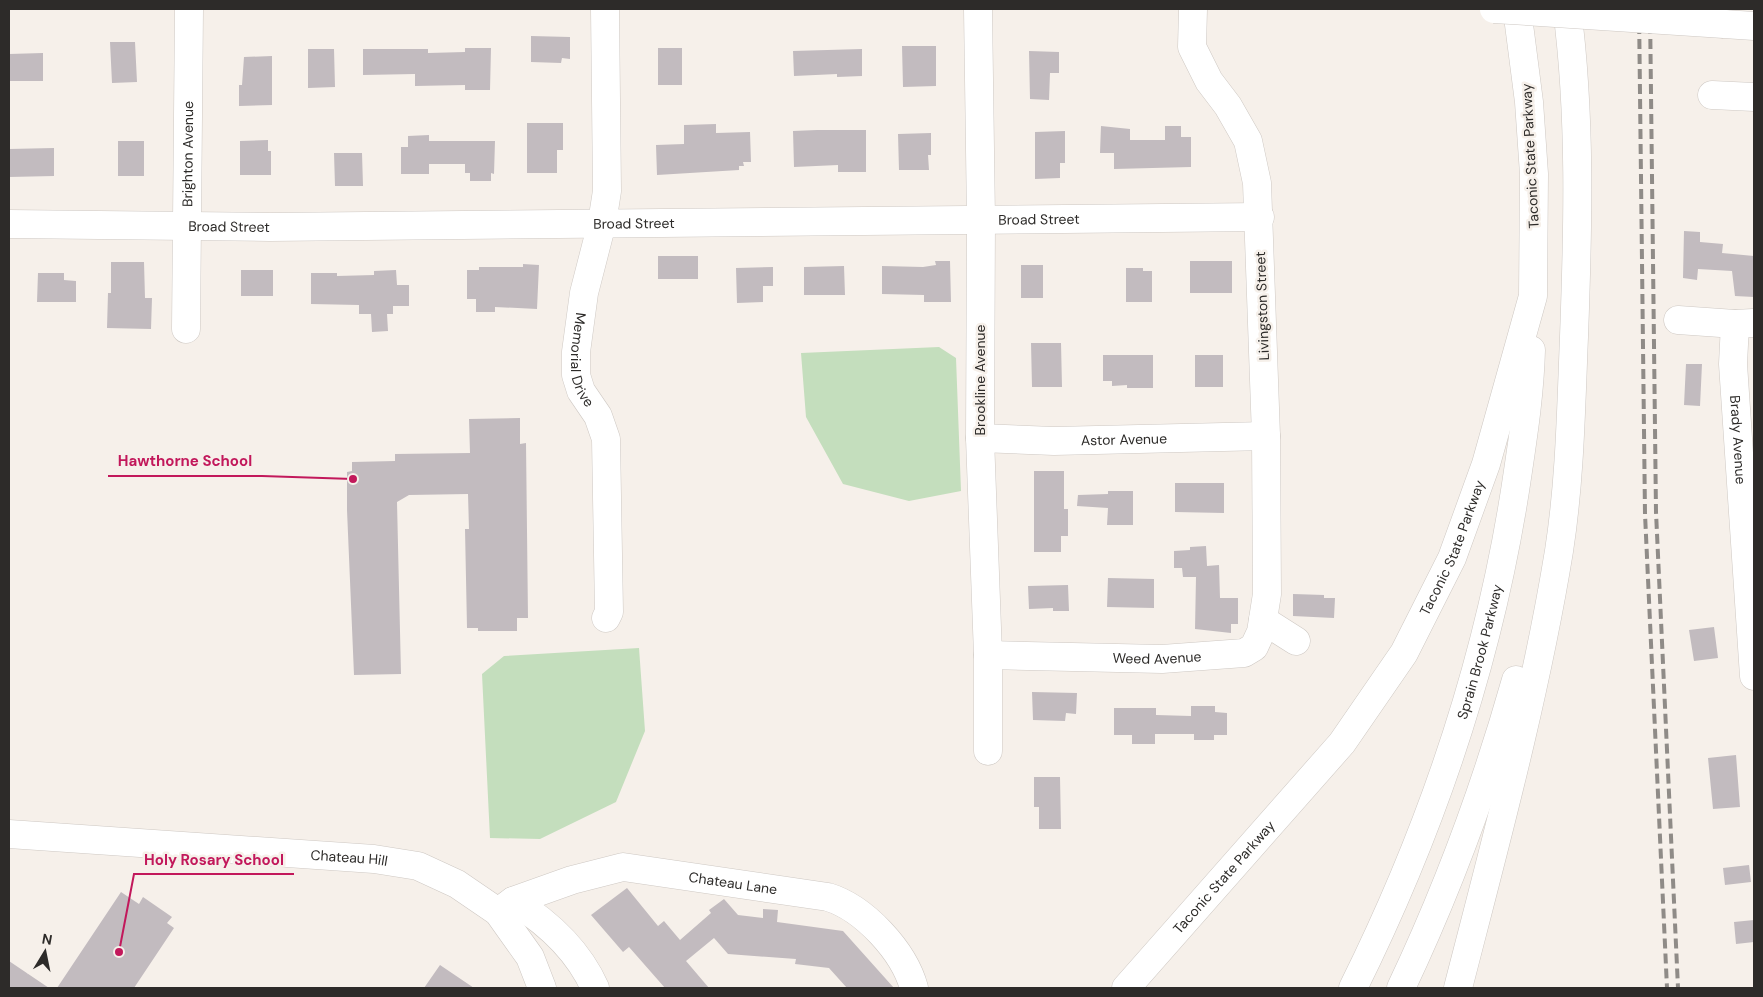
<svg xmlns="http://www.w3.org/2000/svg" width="1763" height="997" font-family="'DM Sans',sans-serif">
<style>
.green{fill:#c4debd}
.building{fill:#c2bbbf}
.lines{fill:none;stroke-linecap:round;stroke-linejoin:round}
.minor-casing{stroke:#cec8c3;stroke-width:29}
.highway-casing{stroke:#cec8c3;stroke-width:29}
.minor{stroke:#fff;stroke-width:28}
.highway{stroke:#fff;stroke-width:28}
.rail{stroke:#8f8b87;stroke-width:4;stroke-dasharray:10 5;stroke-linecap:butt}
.minor-bridge-casing{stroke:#cec8c3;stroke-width:29;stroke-linecap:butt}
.minor-bridge{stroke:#fff;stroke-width:28}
.labels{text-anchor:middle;stroke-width:5;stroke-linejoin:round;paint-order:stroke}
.street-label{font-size:14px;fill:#2d2b29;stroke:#f6f0ea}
.leader{fill:none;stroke:#c2185b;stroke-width:2}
.callout-dot{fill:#c2185b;stroke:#f6f0ea;stroke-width:2}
.callout-label{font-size:15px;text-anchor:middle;font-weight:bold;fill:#c2185b;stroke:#f6f0ea;stroke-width:5;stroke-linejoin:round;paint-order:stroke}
</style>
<rect width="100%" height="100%" fill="#f6f0ea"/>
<path class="green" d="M 939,347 L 956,358 L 961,491 L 909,501 L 843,484 L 806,417 L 801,353 Z
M 639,648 L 645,731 L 616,802 L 540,839 L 490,838 L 482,674 L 504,656 Z"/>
<path class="building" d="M 531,36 L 570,37 L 570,59 L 562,58 L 561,63 L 531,62 Z
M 110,42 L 135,42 L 137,82 L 112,83 Z
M 902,46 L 936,46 L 936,86 L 903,87 Z
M 465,48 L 491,48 L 490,90 L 465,90 L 465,85 L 415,86 L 415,74 L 363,75 L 363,49 L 428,49 L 428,53 L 465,52 Z
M 658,48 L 682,48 L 682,85 L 658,85 Z
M 308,49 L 334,49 L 335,87 L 308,88 Z
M 862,49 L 862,76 L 837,77 L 837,74 L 794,76 L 793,51 Z
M 1029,51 L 1059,52 L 1059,73 L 1050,73 L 1049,100 L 1030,99 Z
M 43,53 L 43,81 L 9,81 L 9,54 Z
M 272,56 L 272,105 L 239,106 L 239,85 L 242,85 L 244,57 Z
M 527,123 L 563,123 L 563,150 L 557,150 L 557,173 L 527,173 Z
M 716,124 L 716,133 L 750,132 L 751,162 L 743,162 L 744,166 L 739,166 L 739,170 L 657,175 L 656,145 L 684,144 L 684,125 Z
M 1101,126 L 1130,129 L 1130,140 L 1165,140 L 1165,126 L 1181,126 L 1181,137 L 1191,137 L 1191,167 L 1114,169 L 1114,153 L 1100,153 Z
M 817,130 L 866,130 L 866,172 L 838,172 L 838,165 L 794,167 L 793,131 Z
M 1065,131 L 1065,163 L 1060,163 L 1060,178 L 1035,179 L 1035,132 Z
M 931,133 L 931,155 L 928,155 L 929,170 L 899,170 L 898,134 Z
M 429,135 L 429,141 L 495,141 L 494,174 L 491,173 L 491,181 L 470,181 L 470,173 L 465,173 L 465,164 L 429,164 L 429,174 L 401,174 L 401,147 L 408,147 L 408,136 Z
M 268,140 L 268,151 L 271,151 L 271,175 L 240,175 L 240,141 Z
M 118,141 L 144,141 L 144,176 L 118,176 Z
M 54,148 L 54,176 L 9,177 L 9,149 Z
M 334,153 L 362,153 L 363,186 L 335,186 Z
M 1684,231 L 1700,232 L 1700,242 L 1723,244 L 1722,253 L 1754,256 L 1754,297 L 1735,296 L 1732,271 L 1698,269 L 1697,280 L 1683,278 Z
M 658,256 L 698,256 L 698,279 L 658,279 Z
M 935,261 L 950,261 L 951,302 L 924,302 L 924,295 L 882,294 L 882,266 L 923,267 L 936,265 Z
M 1190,261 L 1232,261 L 1232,293 L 1190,293 Z
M 111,262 L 144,262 L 145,298 L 152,298 L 151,329 L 107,328 L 108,293 L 111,293 Z
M 523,264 L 539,265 L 537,309 L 495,307 L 495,312 L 476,312 L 476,299 L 467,299 L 467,270 L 479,270 L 479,267 L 523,267 Z
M 1021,265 L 1043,265 L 1043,298 L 1021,298 Z
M 844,266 L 845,295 L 804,295 L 804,267 Z
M 773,267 L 773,286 L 763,286 L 763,302 L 737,303 L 736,268 Z
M 1126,268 L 1143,268 L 1143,271 L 1152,271 L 1152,302 L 1126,302 Z
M 241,270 L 273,270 L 273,296 L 241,296 Z
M 396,270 L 397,285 L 409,285 L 409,306 L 393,306 L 393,314 L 387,314 L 388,331 L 372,332 L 371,314 L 359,314 L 359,305 L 311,304 L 311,273 L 337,273 L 337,276 L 374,275 L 374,271 Z
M 38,273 L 64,273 L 64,280 L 76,281 L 76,302 L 37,302 Z
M 1031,343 L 1061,343 L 1062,387 L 1032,387 Z
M 1103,355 L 1153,355 L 1153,388 L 1127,388 L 1127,385 L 1112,386 L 1112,381 L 1103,381 Z
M 1195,355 L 1223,355 L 1223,387 L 1195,387 Z
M 1686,364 L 1702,364 L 1700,406 L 1684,405 Z
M 520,418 L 520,444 L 526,443 L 528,618 L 517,618 L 517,631 L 478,631 L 478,628 L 467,628 L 465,529 L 469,529 L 468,494 L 409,495 L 397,502 L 401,674 L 354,675 L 347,510 L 347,472 L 352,471 L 352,462 L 395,461 L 395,454 L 470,453 L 469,419 Z
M 1034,471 L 1064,471 L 1064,509 L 1068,509 L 1068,536 L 1061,536 L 1061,552 L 1034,552 Z
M 1175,483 L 1224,483 L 1224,513 L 1175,512 Z
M 1108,491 L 1133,491 L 1133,525 L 1107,525 L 1108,508 L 1077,506 L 1078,495 L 1108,494 Z
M 1206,546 L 1207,566 L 1219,565 L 1220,598 L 1238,598 L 1238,624 L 1231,624 L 1231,633 L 1195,629 L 1196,577 L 1183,577 L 1182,568 L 1174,568 L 1174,551 L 1190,550 L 1190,547 Z
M 1108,578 L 1154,579 L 1154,608 L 1107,607 Z
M 1068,585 L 1069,611 L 1053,611 L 1053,608 L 1029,609 L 1028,586 Z
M 1293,594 L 1324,595 L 1324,598 L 1335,598 L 1334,618 L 1293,616 Z
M 1714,627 L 1718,658 L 1694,661 L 1689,630 Z
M 1032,692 L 1077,693 L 1076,714 L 1066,713 L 1065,721 L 1033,720 Z
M 1191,706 L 1215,706 L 1215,712 L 1227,713 L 1227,735 L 1214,735 L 1214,740 L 1194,740 L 1194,734 L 1155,734 L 1155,744 L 1132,744 L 1132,735 L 1114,735 L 1114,708 L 1156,708 L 1156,715 L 1191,716 Z
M 1736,755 L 1740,807 L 1713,809 L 1708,758 Z
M 1034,777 L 1060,777 L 1061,829 L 1039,829 L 1039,807 L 1034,807 Z
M 1749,865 L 1751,882 L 1725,885 L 1723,868 Z
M 627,888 L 658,926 L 664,921 L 680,940 L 711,913 L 709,910 L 724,899 L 738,915 L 763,918 L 763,909 L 778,910 L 777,922 L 843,931 L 894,988 L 847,988 L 829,968 L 795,964 L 796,959 L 728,954 L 714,938 L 686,961 L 709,988 L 665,988 L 629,947 L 623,952 L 591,915 Z
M 121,892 L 139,904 L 143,897 L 172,917 L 167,923 L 174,928 L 134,988 L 57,988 Z
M 1754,920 L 1754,942 L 1736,944 L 1734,922 Z
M 9,961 L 49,988 L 9,988 Z
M 440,965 L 474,988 L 424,988 Z"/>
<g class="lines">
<defs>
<g id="minor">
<path id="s1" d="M 605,9 L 607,191 L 602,223 L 584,293 L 576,352 L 576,375 L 581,391 L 598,416 L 606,439 L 609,612 L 606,618"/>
<path d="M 978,9 L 981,220 L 980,438 L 988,655 L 988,751"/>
<path d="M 1724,24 L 1754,26"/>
<path d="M 1712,95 L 1754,97"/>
<path id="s2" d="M 9,224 L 270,227 L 1260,217"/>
<path d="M 1678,320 L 1735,324 L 1753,323"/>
<path id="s3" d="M 1735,324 L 1733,364 L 1754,676"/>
<path id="s4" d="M 186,329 L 189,9"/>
<path id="s5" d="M 980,438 L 1054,441 L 1266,436"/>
<path d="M 1263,620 L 1296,641"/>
<path id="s6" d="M 988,655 L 1162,659 L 1244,653 L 1254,647 L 1261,632 L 1267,594 L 1266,436 L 1257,183 L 1248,141 L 1228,106 L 1209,81 L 1192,47 L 1193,9"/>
<path id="s7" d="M 9,834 L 374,859 L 418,866 L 457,884 L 498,912 L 530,957 L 542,988"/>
<path d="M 513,901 C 549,923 578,950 595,988"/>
<path id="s8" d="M 498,912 L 513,901 L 572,880 L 623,867 L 828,897 C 864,908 904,951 914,988"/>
</g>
<g id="highway">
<path id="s9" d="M 1126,988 L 1342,743 L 1404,653 L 1452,558 L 1486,464 L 1533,296 L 1534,174 L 1529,102 L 1517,9"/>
<path id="s10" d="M 1353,988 C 1434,825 1492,651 1518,471 C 1524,431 1530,390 1531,350"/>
<path d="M 1401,988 C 1448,889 1486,786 1516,680"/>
<path d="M 1458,988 C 1495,844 1535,698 1559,551 C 1570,480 1571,409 1574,337 C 1578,228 1581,117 1567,9"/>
</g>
</defs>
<use href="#minor" class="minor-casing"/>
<use href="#highway" class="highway-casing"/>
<use href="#minor" class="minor"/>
<use href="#highway" class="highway"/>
<path class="rail" d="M 1639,9 L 1645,514 L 1667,988
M 1650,9 L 1656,512 L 1678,988"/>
<defs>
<path id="minor-bridge" d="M 1494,9 L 1724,24"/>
</defs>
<use href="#minor-bridge" class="minor-bridge-casing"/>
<use href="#minor-bridge" class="minor-bridge"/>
</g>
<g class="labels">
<g class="street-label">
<text dy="5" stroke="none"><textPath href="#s4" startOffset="175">Brighton Avenue</textPath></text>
<text transform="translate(1530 156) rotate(-93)" y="5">Taconic State Parkway</text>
<text dy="5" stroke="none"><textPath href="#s2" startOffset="1030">Broad Street</textPath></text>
<text dy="5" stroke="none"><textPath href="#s2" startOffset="625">Broad Street</textPath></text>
<text dy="5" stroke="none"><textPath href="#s2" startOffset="220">Broad Street</textPath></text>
<text transform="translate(1262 306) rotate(-92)" y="5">Livingston Street</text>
<text dy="5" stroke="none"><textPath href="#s1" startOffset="355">Memorial Drive</textPath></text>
<text transform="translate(980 380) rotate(-90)" y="5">Brookline Avenue</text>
<text dy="5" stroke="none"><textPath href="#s5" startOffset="144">Astor Avenue</textPath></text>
<text dy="5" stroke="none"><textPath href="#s3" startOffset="116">Brady Avenue</textPath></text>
<text dy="5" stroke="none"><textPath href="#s9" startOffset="552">Taconic State Parkway</textPath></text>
<text dy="5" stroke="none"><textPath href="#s10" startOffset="360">Sprain Brook Parkway</textPath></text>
<text dy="5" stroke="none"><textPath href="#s6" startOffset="169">Weed Avenue</textPath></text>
<text dy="5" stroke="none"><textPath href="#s7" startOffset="341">Chateau Hill</textPath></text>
<text dy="5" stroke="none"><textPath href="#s9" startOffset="148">Taconic State Parkway</textPath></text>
<text dy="5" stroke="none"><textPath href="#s8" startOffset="245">Chateau Lane</textPath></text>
</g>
</g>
<path class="leader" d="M353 479L262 476H108M119 952L134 874H294"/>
<g class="callout-dot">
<circle cx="353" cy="479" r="5"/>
<circle cx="119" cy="952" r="5"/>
</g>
<g class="callout-label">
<text x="185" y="466">Hawthorne School</text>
<text x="214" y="865">Holy Rosary School</text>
</g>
<rect width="1763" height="997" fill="none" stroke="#2d2b29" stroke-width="20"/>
<g transform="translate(45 952) rotate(10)" stroke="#f6f0ea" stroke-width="4" paint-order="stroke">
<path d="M0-4L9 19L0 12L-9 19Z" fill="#2d2b29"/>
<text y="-8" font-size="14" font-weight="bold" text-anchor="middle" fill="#2d2b29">N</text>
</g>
</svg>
